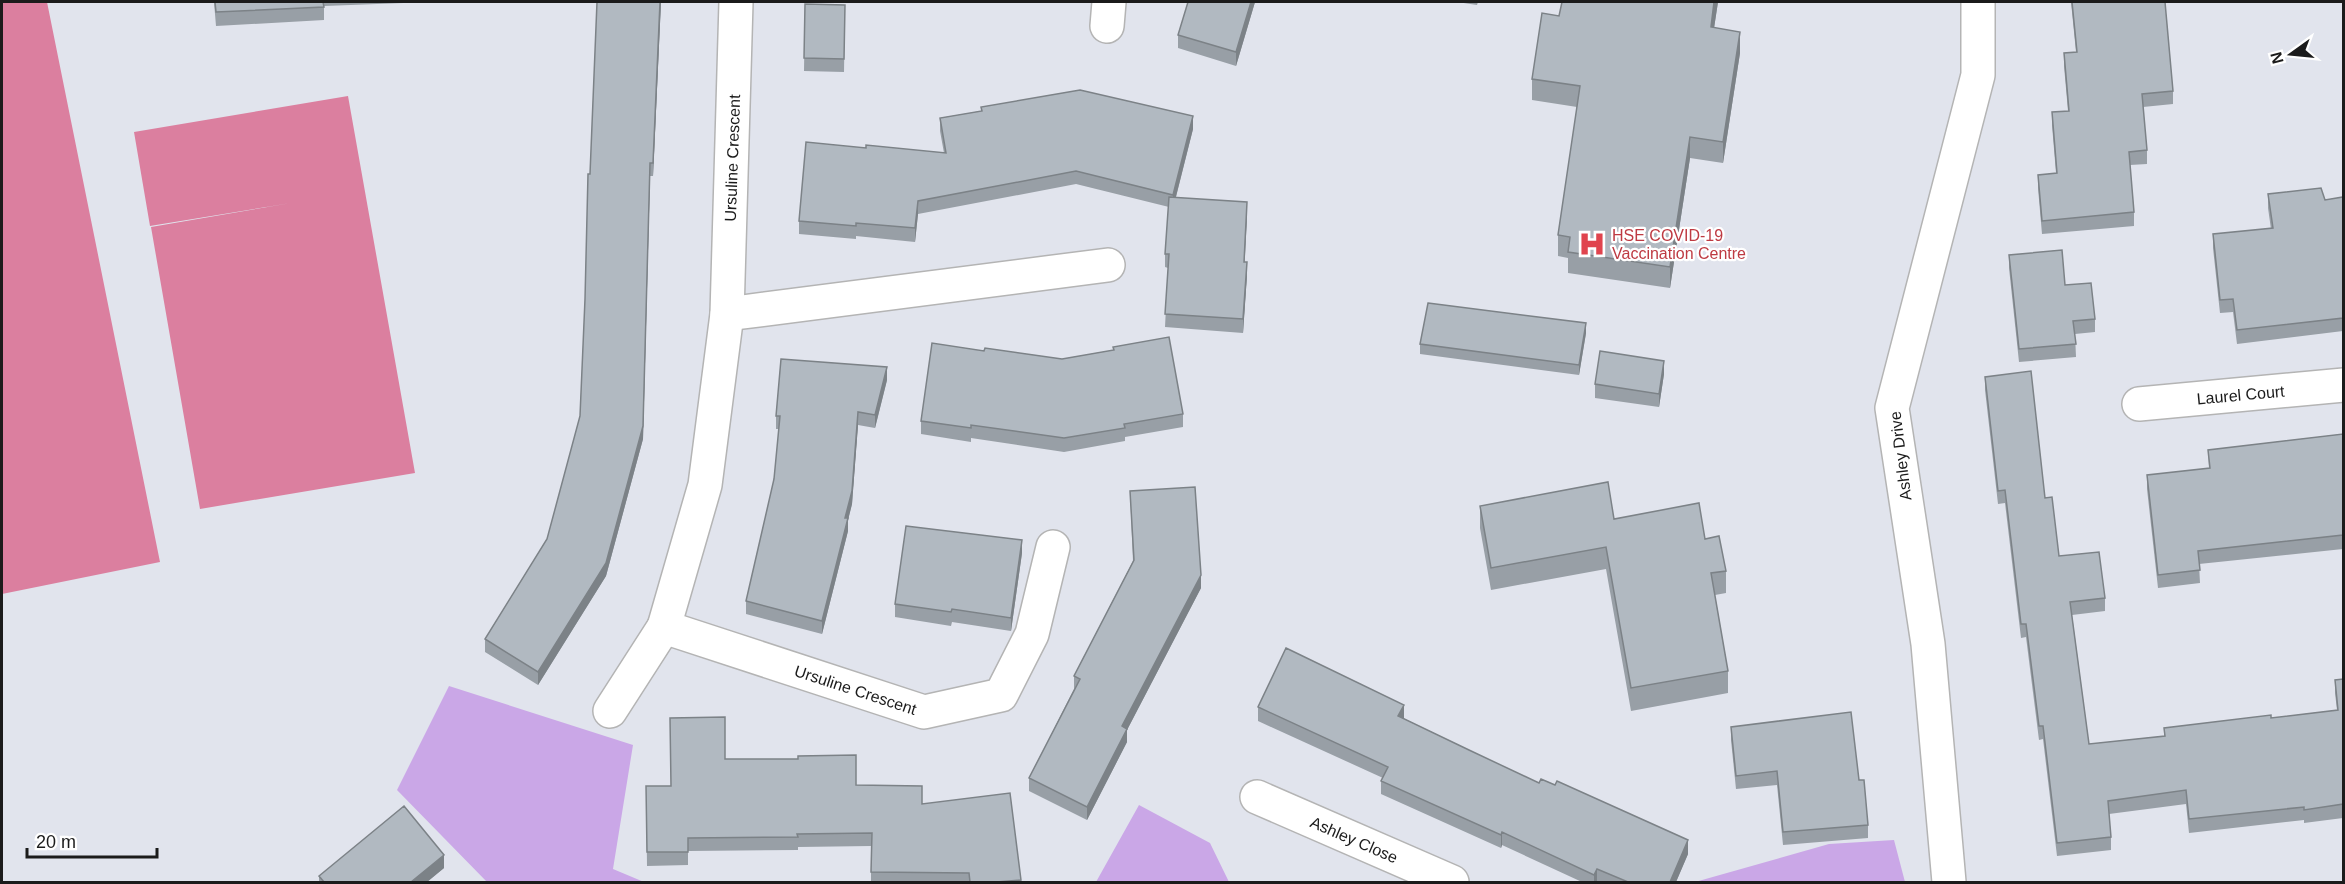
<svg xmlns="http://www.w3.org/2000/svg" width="2345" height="884" font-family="Arial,sans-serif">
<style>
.grass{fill:#caa7e7}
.pitch{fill:#db7f9f}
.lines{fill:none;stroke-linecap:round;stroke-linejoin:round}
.minor-casing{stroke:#b4b4b4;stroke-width:36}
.minor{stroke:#fff;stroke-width:33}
.wall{fill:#989fa6}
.shaded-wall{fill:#7c8287}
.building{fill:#b1b9c1;stroke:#7c8287;stroke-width:1.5}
.labels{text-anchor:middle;stroke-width:4.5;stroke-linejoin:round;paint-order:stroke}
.street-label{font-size:16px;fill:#1b1b1b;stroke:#fff}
.health-label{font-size:16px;fill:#be3a42;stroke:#fff;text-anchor:start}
</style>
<rect width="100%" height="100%" fill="#e1e4ed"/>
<path class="grass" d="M 449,686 L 633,745 L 613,869 L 644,882 L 487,882 L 397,790 Z
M 1139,805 L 1210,843 L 1229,882 L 1096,882 Z
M 1894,840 L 1905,882 L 1695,882 L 1829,844 Z"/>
<path class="pitch" d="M 2,2 L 47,2 L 160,562 L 2,594 Z
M 348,96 L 415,473 L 200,509 L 151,227 L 291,203 L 150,226 L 134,132 Z"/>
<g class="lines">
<defs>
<g id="minor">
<path id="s1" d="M 736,2 L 727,314 L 705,485 L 664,627 L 924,712 L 1001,695 L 1032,634 L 1053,547"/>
<path d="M 1107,26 L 1109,2"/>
<path d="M 727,314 L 1108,265"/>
<path id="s2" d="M 2139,404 L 2344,385"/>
<path d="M 610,711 L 664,627"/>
<path id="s3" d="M 1257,797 L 1452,882"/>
<path d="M 1949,882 L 1928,644 L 1892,408 L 1978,75 L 1978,2"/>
</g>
</defs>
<use href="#minor" class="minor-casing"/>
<use href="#minor" class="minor"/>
</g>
<path class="wall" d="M 214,2 L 430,2 L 324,6 L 324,20 L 216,26 Z
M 661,2 L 653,176 L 650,176 L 643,439 L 606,576 L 538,685 L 485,652 L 485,639 L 547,539 L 580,416 L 585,299 L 590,174 Z
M 1188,2 L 1255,2 L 1236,66 L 1178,48 L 1178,35 Z
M 1457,2 L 1478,2 L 1477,5 Z
M 1562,2 L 1718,2 L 1714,28 L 1740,53 L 1723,163 L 1690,158 L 1670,288 L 1568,273 L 1568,258 L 1558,256 L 1558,235 L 1577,107 L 1532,100 L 1532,79 L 1559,16 Z
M 2071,2 L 2165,2 L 2173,91 L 2173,104 L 2143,107 L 2147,150 L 2147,164 L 2130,165 L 2134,212 L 2134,226 L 2042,234 L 2038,188 L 2038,175 L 2056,173 L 2052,125 L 2052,112 L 2068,111 L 2064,66 L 2064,53 L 2076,52 Z
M 805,4 L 845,5 L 844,72 L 804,71 Z
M 981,107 L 1193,129 L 1176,197 L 1247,216 L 1244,262 L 1247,275 L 1243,333 L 1165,327 L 1168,268 L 1165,267 L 1165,254 L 1169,207 L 1076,184 L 918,214 L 915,242 L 856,236 L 856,239 L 799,234 L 799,221 L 866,148 L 944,153 L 940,131 L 940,118 L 981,111 Z
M 2268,194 L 2325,200 L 2343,197 L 2343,331 L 2237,344 L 2233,312 L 2220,313 L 2213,248 L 2213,234 L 2271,229 L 2268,208 Z
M 2009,255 L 2095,319 L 2095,332 L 2075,334 L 2076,357 L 2019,362 L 2009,268 Z
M 1586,333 L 1579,375 L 1420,354 L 1420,344 Z
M 1113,347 L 1183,414 L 1183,427 L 1125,437 L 1125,441 L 1064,452 L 971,438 L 971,442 L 921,434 L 921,421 L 984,351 L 1062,359 L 1113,350 Z
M 1664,374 L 1659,407 L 1595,398 L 1595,384 Z
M 1985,377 L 2045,498 L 2059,556 L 2105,598 L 2105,611 L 2072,615 L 2089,744 L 2164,736 L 2164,728 L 2271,718 L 2337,710 L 2335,693 L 2335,680 L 2343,679 L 2343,818 L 2304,823 L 2304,820 L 2189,833 L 2186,804 L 2109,814 L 2111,837 L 2111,850 L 2057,856 L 2043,739 L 2039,740 L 2026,637 L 2021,638 L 2005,503 L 1998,504 L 1985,390 Z
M 887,380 L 875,428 L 858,425 L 852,504 L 848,520 L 848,531 L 822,634 L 746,614 L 746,601 L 774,479 L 779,429 L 776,429 L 776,416 Z
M 2343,434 L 2343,549 L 2199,564 L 2200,583 L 2158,588 L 2147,489 L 2147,475 L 2209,469 L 2208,450 Z
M 1130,491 L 1201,588 L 1127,730 L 1127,742 L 1087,820 L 1029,791 L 1029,778 L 1074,689 L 1074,676 L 1133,561 Z
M 1480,506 L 1614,519 L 1705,539 L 1726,571 L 1726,593 L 1715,595 L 1728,671 L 1728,693 L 1631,711 L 1606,569 L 1491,590 L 1480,528 Z
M 1022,553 L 1011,631 L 952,622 L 951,626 L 895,617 L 895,604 Z
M 1258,707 L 1403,718 L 1469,750 L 1688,854 L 1676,882 L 1582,882 L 1502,845 L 1501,848 L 1381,794 L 1381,781 L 1383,778 L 1258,721 Z
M 1731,727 L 1859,780 L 1868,825 L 1868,838 L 1783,845 L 1777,785 L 1736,789 L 1731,740 Z
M 725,759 L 856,785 L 922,804 L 1021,880 L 1021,882 L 871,882 L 871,846 L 798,847 L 798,850 L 688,851 L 688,865 L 647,866 L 646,786 L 671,786 Z
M 444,868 L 427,882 L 319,882 L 319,876 Z"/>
<path class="shaded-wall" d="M 660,2 L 661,2 L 653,176 L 653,163 Z
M 1251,2 L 1255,2 L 1236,66 L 1236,52 Z
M 1714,2 L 1718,2 L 1711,48 L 1711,27 Z
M 1740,32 L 1740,53 L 1723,163 L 1723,142 Z
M 1193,116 L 1193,129 L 1173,208 L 1173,195 Z
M 1690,137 L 1690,158 L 1670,288 L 1670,267 Z
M 650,176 L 643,439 L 606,576 L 538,685 L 538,672 Z
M 918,201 L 918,214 L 915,242 L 915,228 Z
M 1247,202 L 1247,216 L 1244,275 L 1244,262 Z
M 1247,262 L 1247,275 L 1243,333 L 1243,319 Z
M 1586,323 L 1586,333 L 1579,375 L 1579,365 Z
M 1664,361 L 1664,374 L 1659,407 L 1659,394 Z
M 887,367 L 887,380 L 875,428 L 875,415 Z
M 858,412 L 858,425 L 852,504 L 848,520 L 848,531 L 822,634 L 822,621 L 845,518 Z
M 1022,540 L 1022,553 L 1011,631 L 1011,618 Z
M 1201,575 L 1201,588 L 1127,730 L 1127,742 L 1087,820 L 1087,807 L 1122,726 Z
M 1404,705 L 1404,718 L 1398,729 L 1398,716 Z
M 1502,832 L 1502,845 L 1501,848 L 1501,835 Z
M 1688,840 L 1688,854 L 1676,882 L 1670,882 Z
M 444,855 L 444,868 L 427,882 L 411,882 Z
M 1597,869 L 1597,882 L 1594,882 L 1594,875 Z"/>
<path class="building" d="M 215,2 L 323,2 L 324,7 L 216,12 Z
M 597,2 L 660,2 L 653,163 L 650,163 L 643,426 L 606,563 L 538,672 L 485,639 L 547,539 L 580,416 L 585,299 L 588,174 L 590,174 Z
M 1188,2 L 1251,2 L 1236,52 L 1178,35 Z
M 1562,2 L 1714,2 L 1711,27 L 1740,32 L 1723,142 L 1690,137 L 1670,267 L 1568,252 L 1570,237 L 1558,235 L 1580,86 L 1532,79 L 1542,13 L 1559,16 Z
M 2072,2 L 2165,2 L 2173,91 L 2142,94 L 2147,150 L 2129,152 L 2134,212 L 2042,221 L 2038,175 L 2057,173 L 2052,112 L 2069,111 L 2064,53 L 2077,52 Z
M 805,4 L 845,5 L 844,59 L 804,58 Z
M 1080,90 L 1193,116 L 1173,195 L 1076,171 L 918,201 L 915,228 L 856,223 L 856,226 L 799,221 L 806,142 L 866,148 L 866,145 L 946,153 L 940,118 L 982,111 L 981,107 Z
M 2321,188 L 2325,200 L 2343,197 L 2343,318 L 2237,330 L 2233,299 L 2220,300 L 2213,234 L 2273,228 L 2268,194 Z
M 1169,197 L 1247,202 L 1244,262 L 1247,262 L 1243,319 L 1165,314 L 1169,254 L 1165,254 Z
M 2062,250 L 2065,285 L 2091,283 L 2095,319 L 2073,321 L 2076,344 L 2019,349 L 2009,255 Z
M 1428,303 L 1586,323 L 1579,365 L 1420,344 Z
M 1169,337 L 1183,414 L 1124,424 L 1125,428 L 1064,438 L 971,425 L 971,428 L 921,421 L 932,343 L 984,351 L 985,348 L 1062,359 L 1114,350 L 1113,347 Z
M 1600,351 L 1664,361 L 1659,394 L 1595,384 Z
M 781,359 L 887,367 L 875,415 L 858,412 L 852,491 L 845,518 L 848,518 L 822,621 L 746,601 L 774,479 L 780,416 L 776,416 Z
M 2031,371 L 2045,498 L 2052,497 L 2059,556 L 2099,552 L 2105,598 L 2070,602 L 2089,744 L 2165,736 L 2164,728 L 2271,715 L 2271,718 L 2338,710 L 2335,680 L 2343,679 L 2343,804 L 2304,810 L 2304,807 L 2189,819 L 2186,790 L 2108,801 L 2111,837 L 2057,843 L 2043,726 L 2039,726 L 2026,624 L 2021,624 L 2005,490 L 1998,491 L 1985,377 Z
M 2343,434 L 2343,535 L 2198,551 L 2200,570 L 2158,575 L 2147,475 L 2210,468 L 2208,450 Z
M 1608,482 L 1614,519 L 1699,503 L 1705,539 L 1719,536 L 1726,571 L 1711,573 L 1728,671 L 1631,688 L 1606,547 L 1491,568 L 1480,506 Z
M 1195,487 L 1201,575 L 1122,726 L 1127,729 L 1087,807 L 1029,778 L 1080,679 L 1074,676 L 1134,560 L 1130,491 Z
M 906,526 L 1022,540 L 1011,618 L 952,609 L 951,612 L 895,604 Z
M 1286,648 L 1404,705 L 1398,716 L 1469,750 L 1539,783 L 1541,779 L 1555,785 L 1557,781 L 1688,840 L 1670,882 L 1628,882 L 1597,869 L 1594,875 L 1502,832 L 1501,835 L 1381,781 L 1388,767 L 1258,707 Z
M 1851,712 L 1859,780 L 1864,780 L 1868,825 L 1783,832 L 1777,771 L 1736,776 L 1731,727 Z
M 725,717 L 725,759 L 798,759 L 798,756 L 856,755 L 856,785 L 922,786 L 922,804 L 1010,793 L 1021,880 L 996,882 L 970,882 L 969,873 L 871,872 L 872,833 L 797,834 L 798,837 L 688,838 L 688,852 L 647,852 L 646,786 L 671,786 L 670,718 Z
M 404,806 L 444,855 L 411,882 L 324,882 L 319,876 Z"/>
<defs>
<symbol id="hospital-bare" viewBox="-9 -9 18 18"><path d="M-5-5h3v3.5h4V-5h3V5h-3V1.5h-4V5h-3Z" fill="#e0444e" stroke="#fff" stroke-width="2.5" paint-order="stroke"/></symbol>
</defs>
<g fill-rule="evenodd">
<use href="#hospital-bare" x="1573" y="225" width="38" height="38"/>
</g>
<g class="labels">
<g class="street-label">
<text transform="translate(732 158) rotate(-88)" y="6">Ursuline Crescent</text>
<text dy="6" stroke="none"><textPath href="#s2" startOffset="102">Laurel Court</textPath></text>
<text transform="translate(1900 456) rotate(-97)" y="6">Ashley Drive</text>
<text dy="6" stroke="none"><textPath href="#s1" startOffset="834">Ursuline Crescent</textPath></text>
<text dy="6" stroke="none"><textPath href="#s3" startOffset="106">Ashley Close</textPath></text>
</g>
<g class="health-label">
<text x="1612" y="241">HSE COVID-19<tspan x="1612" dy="18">Vaccination Centre</tspan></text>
</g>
</g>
<rect width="2345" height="884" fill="none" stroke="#1b1b1b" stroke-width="6"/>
<g transform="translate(2291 54) rotate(255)" stroke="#ffffff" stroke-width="4.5" paint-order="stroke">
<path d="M0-4.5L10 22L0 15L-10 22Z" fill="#1b1b1b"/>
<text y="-9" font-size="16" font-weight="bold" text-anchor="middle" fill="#1b1b1b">N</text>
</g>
<path d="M27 848v9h130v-9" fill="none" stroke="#1b1b1b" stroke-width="3"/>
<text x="36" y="848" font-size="18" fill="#1b1b1b" stroke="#ffffff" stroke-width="4.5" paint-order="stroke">20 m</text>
</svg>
